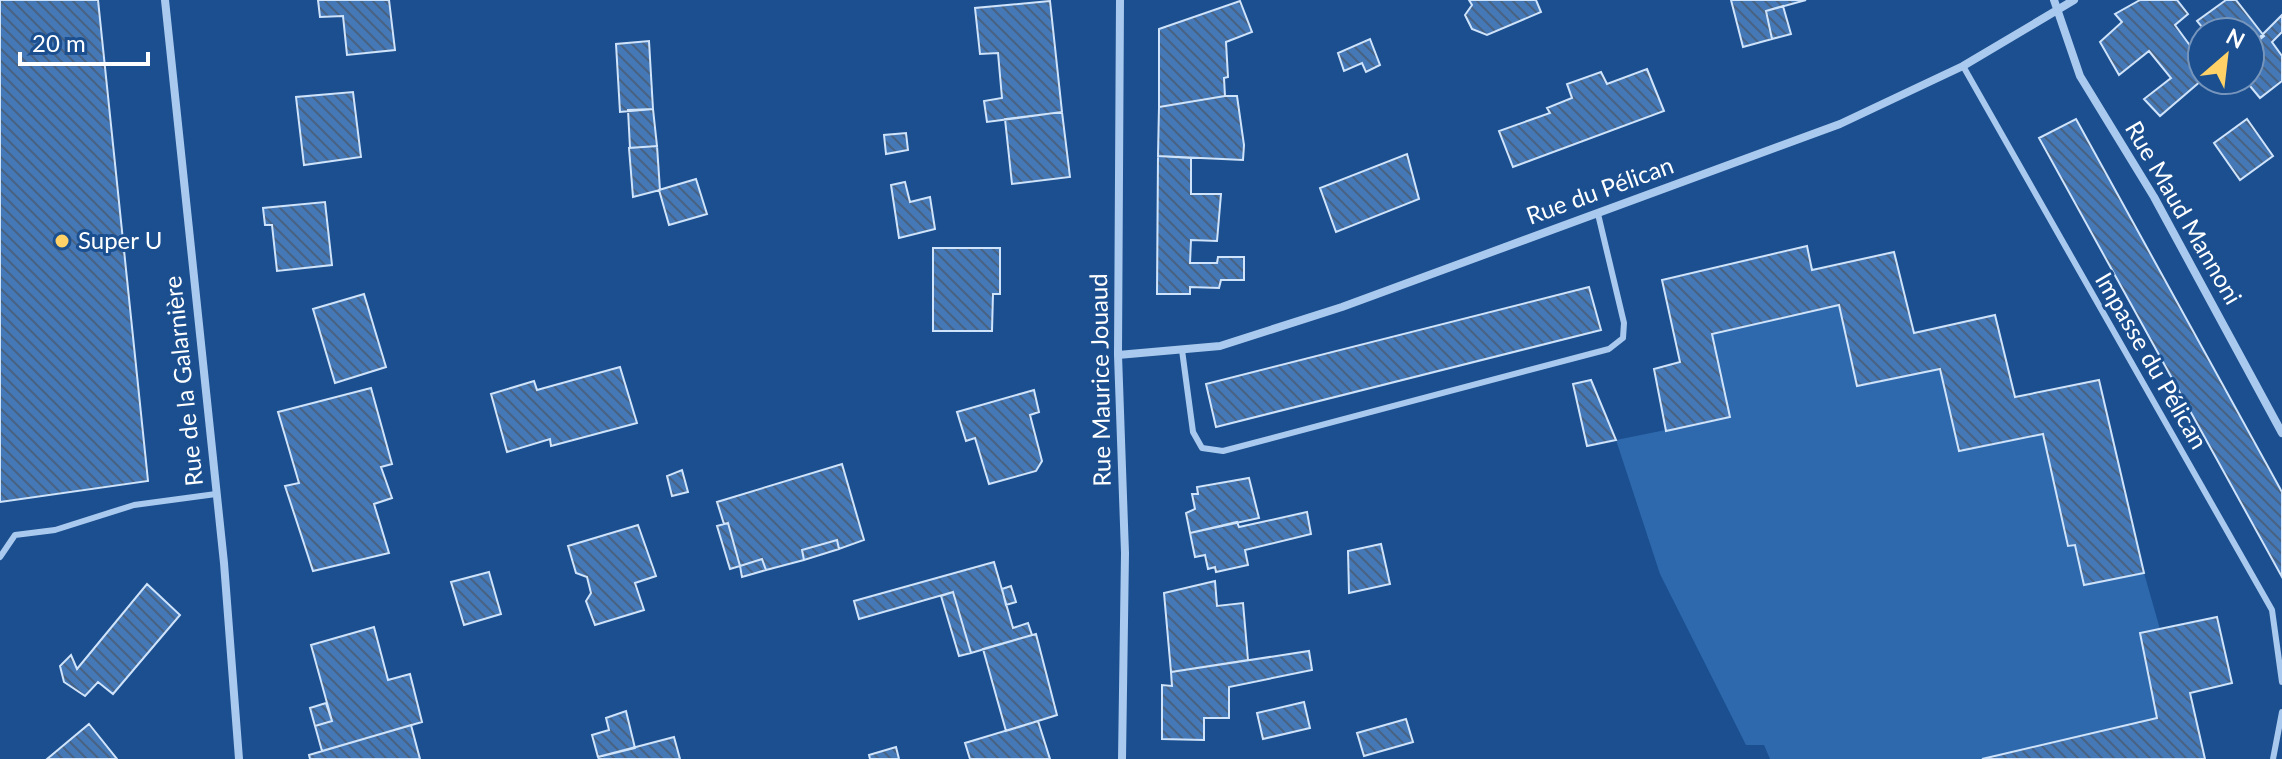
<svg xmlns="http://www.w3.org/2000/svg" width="2282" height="759" font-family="Lato,sans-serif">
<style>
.grass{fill:#2e69ad}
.building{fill:url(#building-back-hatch);stroke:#cfe3fa;stroke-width:2}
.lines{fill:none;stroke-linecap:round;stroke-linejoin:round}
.lane{stroke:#a9c9ee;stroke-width:6}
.street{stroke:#a9c9ee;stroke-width:8}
.poi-dot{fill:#ffd166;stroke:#1b4f8f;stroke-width:3}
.labels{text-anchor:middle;stroke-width:6;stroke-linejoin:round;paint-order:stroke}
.street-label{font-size:24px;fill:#fff;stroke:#1b4f8f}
.poi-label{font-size:24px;fill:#fff;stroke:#1b4f8f;text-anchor:start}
</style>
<defs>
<pattern id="building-back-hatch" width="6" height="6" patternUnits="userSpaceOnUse" patternTransform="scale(2)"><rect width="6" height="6" fill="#4478b7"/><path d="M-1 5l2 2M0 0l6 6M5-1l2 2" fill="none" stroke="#486282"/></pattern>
</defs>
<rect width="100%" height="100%" fill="#1b4f8f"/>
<path class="grass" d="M 1839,305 L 1857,386 L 1940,369 L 1959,451 L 2043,434 L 2068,545 L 2075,545 L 2084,584 L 2144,573 L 2160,629 L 2140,634 L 2157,718 L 1982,759 L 1770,759 L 1764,745 L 1746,745 L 1660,574 L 1616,440 L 1730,417 L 1712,334 Z"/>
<path class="building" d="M 0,0 L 98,0 L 148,481 L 0,502 Z
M 318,0 L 389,0 L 395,50 L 347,55 L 343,16 L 320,17 Z
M 1469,0 L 1536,0 L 1541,12 L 1487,35 L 1472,29 L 1465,15 L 1472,5 Z
M 1731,0 L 1806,0 L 1766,11 L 1772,39 L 1743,47 Z
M 2140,0 L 2177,0 L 2188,14 L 2175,25 L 2202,62 L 2202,80 L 2160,116 L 2144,99 L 2171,78 L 2149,51 L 2119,75 L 2100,42 L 2122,22 L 2115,14 Z
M 2226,0 L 2236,0 L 2264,36 L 2250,47 L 2250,32 L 2206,32 L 2197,21 Z
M 1050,1 L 1062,112 L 987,122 L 984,101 L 1002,98 L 998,53 L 980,54 L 975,8 Z
M 1240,1 L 1252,32 L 1226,42 L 1228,77 L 1224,78 L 1225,96 L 1159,107 L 1159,29 Z
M 1783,6 L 1791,34 L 1772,39 L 1766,11 Z
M 2282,15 L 2282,32 L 2272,42 L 2282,56 L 2282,81 L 2260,98 L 2245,80 L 2250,80 L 2250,47 Z
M 1370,39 L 1380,65 L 1366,72 L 1362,63 L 1344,71 L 1338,53 Z
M 649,41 L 653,109 L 620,112 L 616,44 Z
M 1647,69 L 1664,111 L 1513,167 L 1499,131 L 1550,113 L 1547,108 L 1572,98 L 1567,84 L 1601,72 L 1607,84 Z
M 353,92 L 361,157 L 304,165 L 296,97 Z
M 1225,96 L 1237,96 L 1244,145 L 1243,160 L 1158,156 L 1159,107 Z
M 653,109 L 657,146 L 630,148 L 628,110 Z
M 1062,112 L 1070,177 L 1012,184 L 1005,119 Z
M 2076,119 L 2282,492 L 2282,577 L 2039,138 Z
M 2247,119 L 2273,156 L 2240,180 L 2214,143 Z
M 906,133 L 908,150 L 886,154 L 884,135 Z
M 657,146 L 660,190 L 633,197 L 629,148 Z
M 1407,154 L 1419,199 L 1336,232 L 1320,188 Z
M 1158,156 L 1191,158 L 1191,194 L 1221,194 L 1217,241 L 1191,240 L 1190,263 L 1217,263 L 1218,257 L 1244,257 L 1244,280 L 1221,280 L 1219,288 L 1190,287 L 1190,294 L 1157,294 Z
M 696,179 L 707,214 L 669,225 L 659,190 Z
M 905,182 L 910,202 L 930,197 L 935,229 L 899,238 L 891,185 Z
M 325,202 L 332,265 L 277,271 L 272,225 L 265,225 L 263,208 Z
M 1807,246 L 1812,270 L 1894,252 L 1914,333 L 1995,315 L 2015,397 L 2099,380 L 2144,573 L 2084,585 L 2075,545 L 2068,546 L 2043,434 L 1959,451 L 1940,369 L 1857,386 L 1839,305 L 1712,334 L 1730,417 L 1666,431 L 1654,369 L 1680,362 L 1662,280 Z
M 933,248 L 1000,248 L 1000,294 L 993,294 L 992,331 L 933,331 Z
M 1589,287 L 1601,330 L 1216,427 L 1206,384 Z
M 364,294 L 386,367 L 335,383 L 313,309 Z
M 620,367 L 637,423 L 551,446 L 550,439 L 507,452 L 491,394 L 534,381 L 537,390 Z
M 1591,380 L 1616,440 L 1587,446 L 1573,384 Z
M 371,388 L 392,464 L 381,467 L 392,498 L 374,504 L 389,553 L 313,571 L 285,486 L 299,483 L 278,412 Z
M 1034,390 L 1039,412 L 1030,415 L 1042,461 L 1036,471 L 989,484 L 975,438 L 966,441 L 957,412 Z
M 842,464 L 864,540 L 839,549 L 837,540 L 802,550 L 804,560 L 766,570 L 762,559 L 740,566 L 728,523 L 724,524 L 717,502 Z
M 682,470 L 688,492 L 672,496 L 667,476 Z
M 1249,478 L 1259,518 L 1190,533 L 1186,513 L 1195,509 L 1192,494 L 1198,494 L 1197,487 Z
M 1307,512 L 1311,534 L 1245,550 L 1248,565 L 1216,572 L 1215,567 L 1208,569 L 1205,555 L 1195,557 L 1190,533 L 1237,522 L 1239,527 Z
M 728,523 L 740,566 L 730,569 L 717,526 Z
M 638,525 L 656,576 L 635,583 L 644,610 L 595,625 L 586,601 L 591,593 L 587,577 L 576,573 L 568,546 Z
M 837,540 L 839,549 L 804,560 L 802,550 Z
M 1381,544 L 1390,584 L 1349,593 L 1348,551 Z
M 762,559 L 766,570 L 742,577 L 740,566 Z
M 994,562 L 1013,628 L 1028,623 L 1032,635 L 971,653 L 953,592 L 859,619 L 854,601 Z
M 489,572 L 501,614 L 464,625 L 451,582 Z
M 1215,581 L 1217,606 L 1243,603 L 1248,660 L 1171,672 L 1164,593 Z
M 147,584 L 180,615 L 113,694 L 98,682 L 85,696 L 64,682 L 60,666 L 71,655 L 77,669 Z
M 1011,586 L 1016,602 L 1006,605 L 1002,589 Z
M 953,592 L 971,653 L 959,656 L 941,596 Z
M 2217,617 L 2232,683 L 2190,693 L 2205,759 L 1982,759 L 2157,718 L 2140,633 Z
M 374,627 L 388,680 L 410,674 L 422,722 L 322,751 L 315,726 L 332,721 L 311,645 Z
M 1036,634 L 1057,715 L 1006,731 L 983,649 Z
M 1309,651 L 1312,670 L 1229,687 L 1229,718 L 1204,718 L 1204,740 L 1162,739 L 1162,685 L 1172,686 L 1171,672 Z
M 1304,702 L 1310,728 L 1263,739 L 1257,713 Z
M 326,703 L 332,721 L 315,726 L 310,708 Z
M 626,711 L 635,748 L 598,757 L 592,735 L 609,730 L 606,718 Z
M 1406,719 L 1413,742 L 1364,756 L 1357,733 Z
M 1038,721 L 1050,759 L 970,759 L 965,743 Z
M 89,724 L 117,759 L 47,759 Z
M 411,725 L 420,759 L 310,759 L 309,755 Z
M 674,737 L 680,759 L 599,759 L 598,757 Z
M 896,747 L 899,759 L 870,759 L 869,755 Z"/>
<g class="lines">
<path class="lane" d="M 1963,66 L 2272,610 L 2282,682
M 1182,350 L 1193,432 L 1202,448 L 1223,451 L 1609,349 L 1623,338 L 1624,323 L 1598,214
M 0,557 L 15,535 L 55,530 L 134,505 L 216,494
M 2273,759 L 2282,712"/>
<path class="street" d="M 165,0 L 224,563 L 239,759
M 1120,0 L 1118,355 L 1125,553 L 1122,759
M 2054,0 L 2080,76 L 2154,197 L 2282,433
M 1118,355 L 1220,346 L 1342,307 L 1840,124 L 1963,66 L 2074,0"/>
</g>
<circle class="poi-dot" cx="62" cy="241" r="8"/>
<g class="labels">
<g class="street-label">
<text transform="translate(1600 191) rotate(-20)" y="8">Rue du Pélican</text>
<text transform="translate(2183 213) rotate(60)" y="8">Rue Maud Mannoni</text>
<text transform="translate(2151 361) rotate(60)" y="8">Impasse du Pélican</text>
<text transform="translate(1101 380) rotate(-91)" y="8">Rue Maurice Jouaud</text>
<text transform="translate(184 381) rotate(-96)" y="8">Rue de la Galarnière</text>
</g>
<g class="poi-label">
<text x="78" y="249">Super U</text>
</g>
</g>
<g transform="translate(2226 56) rotate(28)"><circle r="38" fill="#1b4f8f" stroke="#7695bc" stroke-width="2"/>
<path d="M0-6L14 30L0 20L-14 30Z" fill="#ffd166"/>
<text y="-12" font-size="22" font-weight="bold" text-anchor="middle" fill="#ffffff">N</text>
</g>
<path d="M20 52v12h128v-12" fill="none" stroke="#ffffff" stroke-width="4"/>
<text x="32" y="52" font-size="24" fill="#ffffff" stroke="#1b4f8f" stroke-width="6" paint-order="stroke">20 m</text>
</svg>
